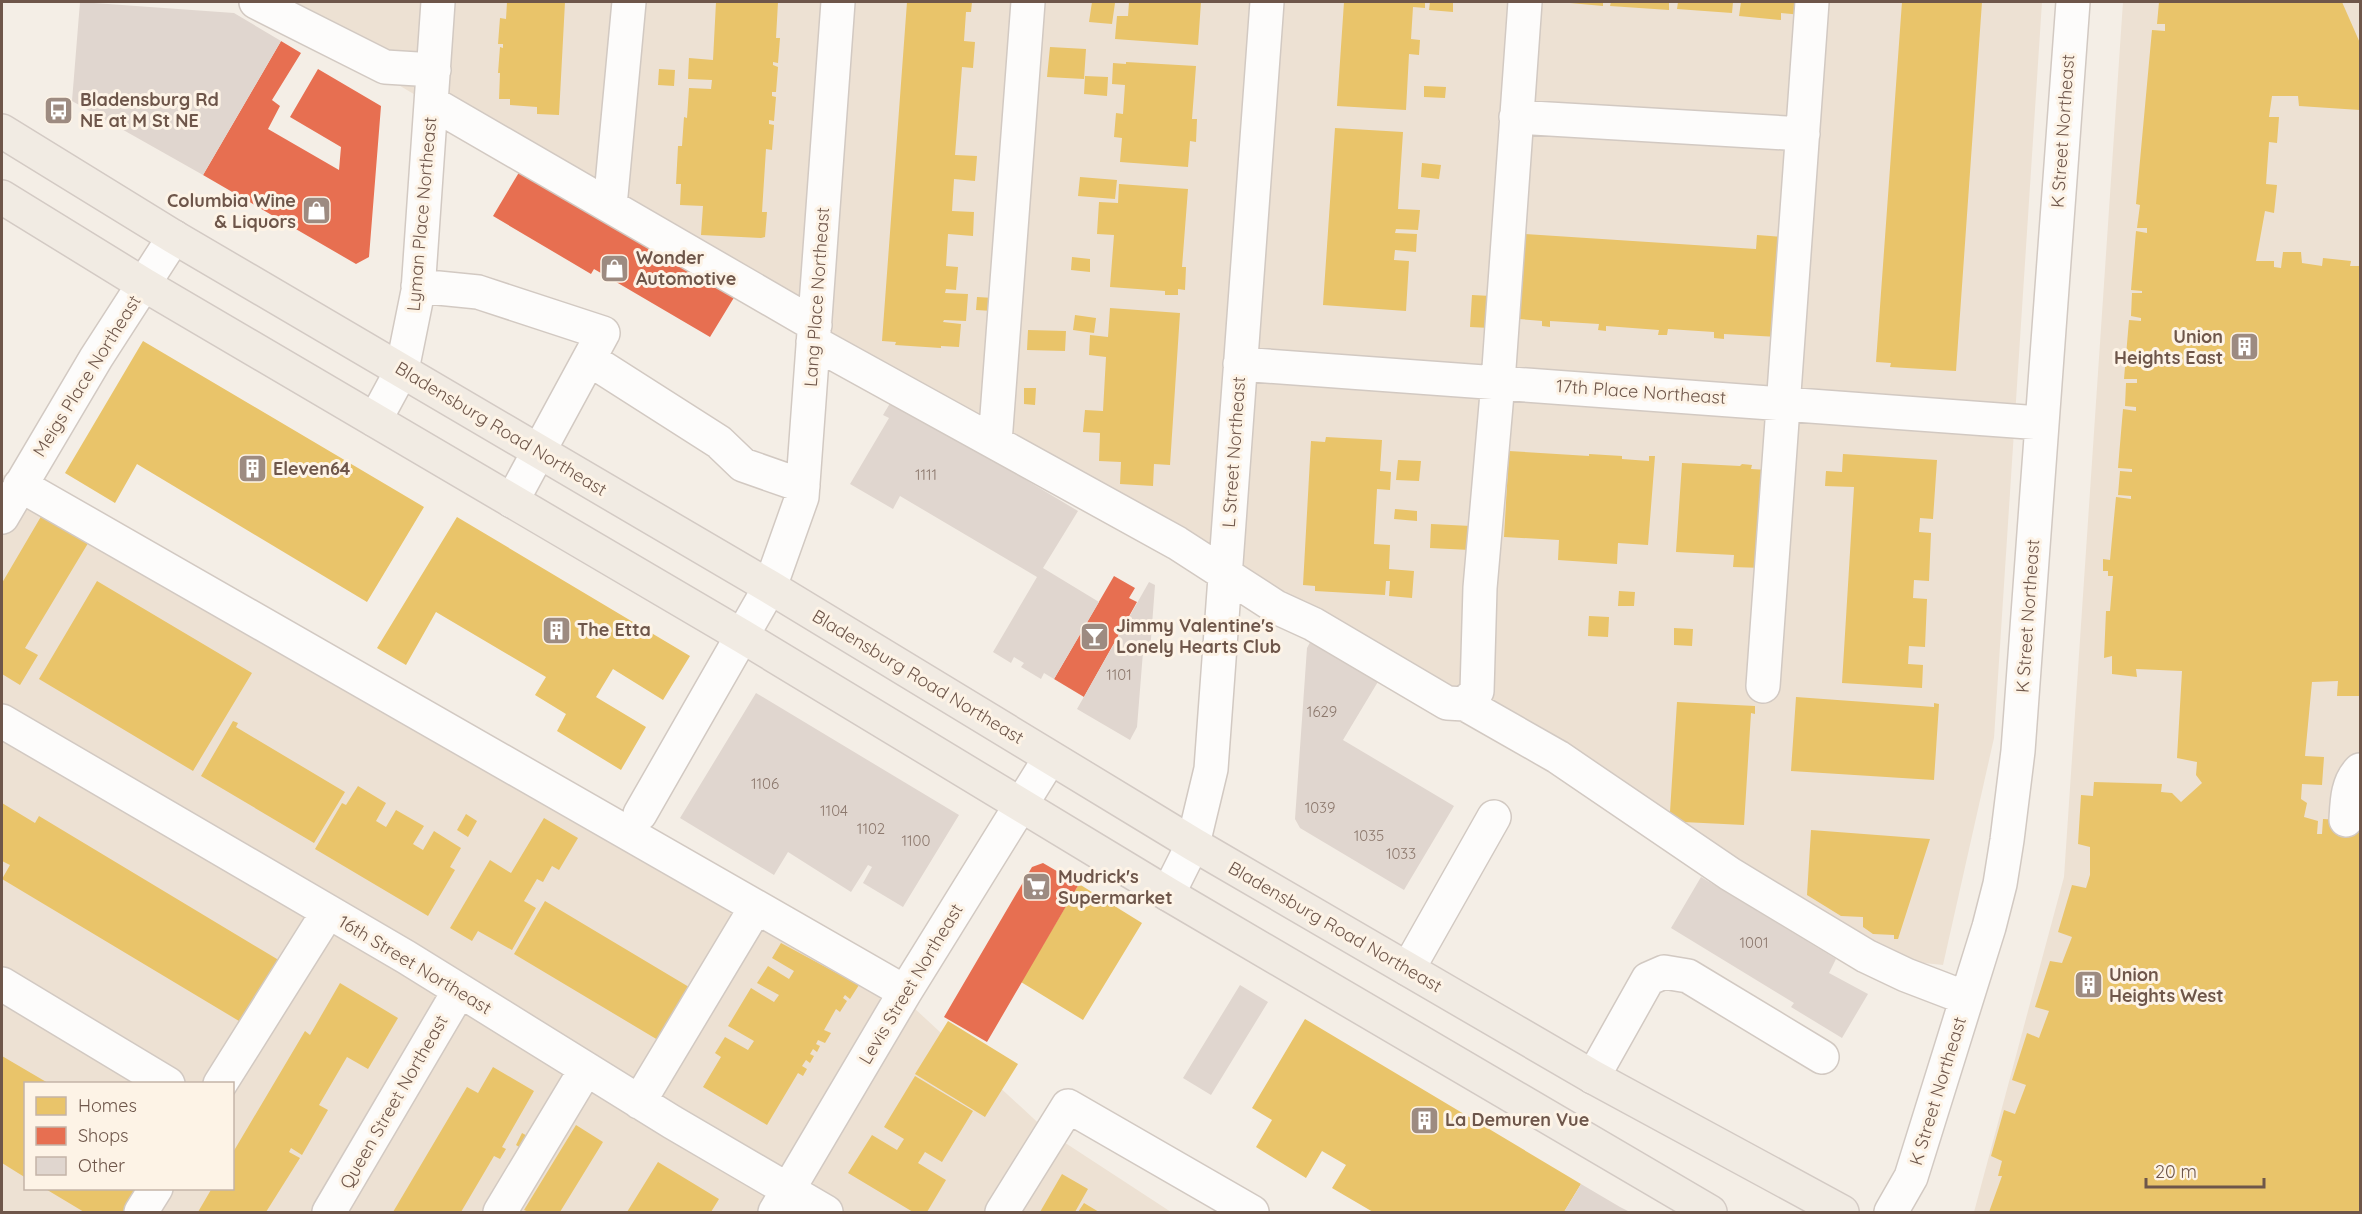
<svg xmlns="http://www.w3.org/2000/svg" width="2362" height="1214" font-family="Quicksand,sans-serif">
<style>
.residential{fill:#ede1d3;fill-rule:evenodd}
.homes{fill:#e9c46a}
.shops{fill:#e76f51}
.building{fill:#e0d6cf}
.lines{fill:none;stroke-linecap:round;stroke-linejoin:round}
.minor-casing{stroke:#d2c9c2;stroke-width:36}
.major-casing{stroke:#d3cac4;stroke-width:36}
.minor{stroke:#fdfcfb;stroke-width:33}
.major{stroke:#f1ebe3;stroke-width:33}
.labels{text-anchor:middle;stroke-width:6;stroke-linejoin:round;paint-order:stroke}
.number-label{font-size:15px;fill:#8c786d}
.poi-label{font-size:18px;font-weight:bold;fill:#6e564a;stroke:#fdf3e6;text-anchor:start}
.street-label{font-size:18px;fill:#6e564a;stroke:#fdf3e6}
</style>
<rect width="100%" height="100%" fill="#f4eee6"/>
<path class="residential" d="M 259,2 L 2042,2 L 1994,738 L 1943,965 L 1866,957 Z
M 2123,2 L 2360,2 L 2360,1212 L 1974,1212 L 2064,877 Z
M 2,474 L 900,995 L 1047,1131 L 1171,1212 L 2,1212 ZM 26,1084 L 232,1084 L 232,1188 L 26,1188 Z"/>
<path class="homes" d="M 507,2 L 565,2 L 559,115 L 537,114 L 537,107 L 510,105 L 510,99 L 499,99 L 500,73 L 498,73 L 500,47 L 503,48 L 503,44 L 498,44 L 500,18 L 506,19 Z
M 716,2 L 778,2 L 776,38 L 780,38 L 778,63 L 773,62 L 773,65 L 778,67 L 776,92 L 772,92 L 772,96 L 776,97 L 774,121 L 769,120 L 769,124 L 774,125 L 772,150 L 766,149 L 762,212 L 767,212 L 765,237 L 761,238 L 701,235 L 703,206 L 680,205 L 681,184 L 676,184 L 678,146 L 682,146 L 684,117 L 687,118 L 689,88 L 711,89 L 712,80 L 688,79 L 689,58 L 713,60 Z
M 907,2 L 972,2 L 971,12 L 966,12 L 964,41 L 975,42 L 973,68 L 962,67 L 955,155 L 977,156 L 975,181 L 954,179 L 952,211 L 974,212 L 973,236 L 948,234 L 946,266 L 958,267 L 956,290 L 946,289 L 945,293 L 968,294 L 966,321 L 944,320 L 943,322 L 961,324 L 959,347 L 941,346 L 941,348 L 895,345 L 896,342 L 882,341 Z
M 1092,2 L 1115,3 L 1112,24 L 1089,22 Z
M 1129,2 L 1201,2 L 1198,45 L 1115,39 L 1117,16 L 1128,16 Z
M 1344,2 L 1425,2 L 1425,8 L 1413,7 L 1411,39 L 1420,40 L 1419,55 L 1409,54 L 1406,110 L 1337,106 Z
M 1430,2 L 1453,3 L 1453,12 L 1429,10 Z
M 1570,2 L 1603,2 L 1603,6 L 1570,3 Z
M 1611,2 L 1669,2 L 1669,10 L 1610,6 Z
M 1678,2 L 1733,2 L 1732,13 L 1677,9 Z
M 1741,2 L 1803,2 L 1802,15 L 1781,13 L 1781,20 L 1739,16 Z
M 1902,2 L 1982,2 L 1956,371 L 1890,367 L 1891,363 L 1876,362 Z
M 2159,2 L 2342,2 L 2360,43 L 2360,110 L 2299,106 L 2298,96 L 2272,96 L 2269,117 L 2279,117 L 2277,143 L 2269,142 L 2266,184 L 2277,185 L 2274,213 L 2265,211 L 2256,261 L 2274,261 L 2274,267 L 2281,268 L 2283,252 L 2301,252 L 2302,263 L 2322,266 L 2323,258 L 2351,261 L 2350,266 L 2360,266 L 2360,688 L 2359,696 L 2337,696 L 2338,681 L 2312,682 L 2305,756 L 2324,757 L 2322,785 L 2302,784 L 2301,799 L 2307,803 L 2304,817 L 2318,821 L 2317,834 L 2322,834 L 2323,819 L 2360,821 L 2360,1212 L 1989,1212 L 2002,1176 L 1998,1176 L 2002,1161 L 1991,1156 L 2004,1110 L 2015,1114 L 2026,1085 L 2012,1080 L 2027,1033 L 2039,1038 L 2049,1011 L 2035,1007 L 2050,961 L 2062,963 L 2072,937 L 2058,932 L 2072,885 L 2086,888 L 2090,875 L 2090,847 L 2078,844 L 2081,795 L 2093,796 L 2094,782 L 2162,784 L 2161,792 L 2172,793 L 2181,802 L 2202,783 L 2196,775 L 2197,762 L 2177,758 L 2182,671 L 2136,669 L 2137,677 L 2112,674 L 2112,656 L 2104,658 L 2106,611 L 2110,611 L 2113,576 L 2108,576 L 2108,571 L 2103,571 L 2103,559 L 2110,560 L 2116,497 L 2131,499 L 2131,496 L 2118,495 L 2120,471 L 2132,472 L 2132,469 L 2118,468 L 2123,409 L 2136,411 L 2136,407 L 2125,406 L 2126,383 L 2137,383 L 2137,379 L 2124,379 L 2129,320 L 2141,321 L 2141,318 L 2131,316 L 2132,293 L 2142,293 L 2142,291 L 2131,290 L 2136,231 L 2147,233 L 2147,228 L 2137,228 L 2140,205 L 2136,204 L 2152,30 L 2165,31 L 2165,24 L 2157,24 Z
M 1050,47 L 1086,49 L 1084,79 L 1047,77 Z
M 1126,62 L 1196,66 L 1192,119 L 1197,119 L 1196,142 L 1190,141 L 1188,167 L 1120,162 L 1122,138 L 1114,137 L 1116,113 L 1123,114 L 1125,85 L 1112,84 L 1113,63 L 1126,64 Z
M 659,69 L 675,70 L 674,86 L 658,85 Z
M 1085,76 L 1108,77 L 1107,96 L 1084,94 Z
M 1424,86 L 1446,87 L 1445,98 L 1424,97 Z
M 1335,128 L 1403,132 L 1398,209 L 1420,210 L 1418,230 L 1396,229 L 1395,233 L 1417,234 L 1416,252 L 1395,250 L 1394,260 L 1409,261 L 1406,311 L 1323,305 Z
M 1422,163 L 1441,165 L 1439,179 L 1421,177 Z
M 1080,177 L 1117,180 L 1115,199 L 1078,196 Z
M 1119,184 L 1188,189 L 1182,267 L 1186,267 L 1185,290 L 1178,289 L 1178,295 L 1165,295 L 1165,291 L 1110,287 L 1114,235 L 1097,234 L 1099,202 L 1118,203 Z
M 1525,234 L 1756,249 L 1757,235 L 1785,237 L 1778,337 L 1724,334 L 1724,339 L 1714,338 L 1714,332 L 1668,329 L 1667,335 L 1658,335 L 1659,330 L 1606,326 L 1606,331 L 1598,330 L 1599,324 L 1550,321 L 1550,327 L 1542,326 L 1542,321 L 1519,319 Z
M 1072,257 L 1090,259 L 1090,272 L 1071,270 Z
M 1472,295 L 1491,296 L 1490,328 L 1470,327 Z
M 977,297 L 994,298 L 993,311 L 976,310 Z
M 1110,308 L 1180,313 L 1170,465 L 1154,464 L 1153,486 L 1120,484 L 1121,462 L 1099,461 L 1100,433 L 1083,432 L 1085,410 L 1103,411 L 1106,357 L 1089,355 L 1090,335 L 1108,337 Z
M 1075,315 L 1096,318 L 1094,333 L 1073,330 Z
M 1028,330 L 1066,331 L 1065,351 L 1027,350 Z
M 143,341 L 424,507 L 367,602 L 137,464 L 115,503 L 65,473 Z
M 1024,388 L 1036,388 L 1035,405 L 1024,404 Z
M 1326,437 L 1382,440 L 1380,471 L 1391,472 L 1390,490 L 1377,489 L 1374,544 L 1390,545 L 1389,569 L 1414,571 L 1412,598 L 1389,596 L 1390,581 L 1386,581 L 1385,595 L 1315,591 L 1315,586 L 1303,585 L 1311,441 L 1325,442 Z
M 1509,451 L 1589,456 L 1589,454 L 1622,456 L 1622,459 L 1649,461 L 1649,456 L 1655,456 L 1648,545 L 1618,543 L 1617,564 L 1558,560 L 1559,540 L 1504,537 Z
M 1843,454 L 1937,460 L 1933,519 L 1920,518 L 1919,532 L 1931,533 L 1929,581 L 1914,580 L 1913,598 L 1927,599 L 1925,647 L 1909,646 L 1908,664 L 1923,665 L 1922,688 L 1842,683 L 1854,487 L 1825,486 L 1826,471 L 1842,472 Z
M 1398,460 L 1421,461 L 1419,481 L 1396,480 Z
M 1682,463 L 1740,466 L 1742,464 L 1752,465 L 1751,469 L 1768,470 L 1763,568 L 1733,567 L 1734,555 L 1676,552 Z
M 46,508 L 93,535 L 25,648 L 38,655 L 20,685 L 2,674 L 2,583 Z
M 1395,509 L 1417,511 L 1417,521 L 1394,519 Z
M 457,517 L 690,656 L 663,700 L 613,669 L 596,697 L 646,727 L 621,770 L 557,731 L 566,714 L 535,695 L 546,677 L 436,612 L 406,665 L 377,648 Z
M 1431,524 L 1471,526 L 1470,550 L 1430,548 Z
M 97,581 L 252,673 L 193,771 L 39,679 Z
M 1619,591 L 1635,592 L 1634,606 L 1618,606 Z
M 1589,616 L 1609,617 L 1608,637 L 1588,636 Z
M 1674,628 L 1693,629 L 1692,646 L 1674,645 Z
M 1796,697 L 1934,707 L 1934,703 L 1939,704 L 1934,780 L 1791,771 Z
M 1677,702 L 1755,706 L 1755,714 L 1751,713 L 1744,825 L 1683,822 L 1670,812 Z
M 233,721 L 238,723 L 236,727 L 345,792 L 314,843 L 201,776 Z
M 358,786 L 386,803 L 376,821 L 386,827 L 396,810 L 424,826 L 413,844 L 423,850 L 434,831 L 461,848 L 450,867 L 455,870 L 428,916 L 315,849 L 342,803 L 346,805 Z
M 2,803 L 35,823 L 39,816 L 282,962 L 244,1024 L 2,879 L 10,865 L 2,861 Z
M 466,814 L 477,821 L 468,837 L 457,830 Z
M 544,818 L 578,838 L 559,870 L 552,866 L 543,882 L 537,879 L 524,901 L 536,908 L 512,950 L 478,931 L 472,941 L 450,928 L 490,860 L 511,873 Z
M 1811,830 L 1930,839 L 1898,939 L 1894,939 L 1894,935 L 1873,934 L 1863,927 L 1863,917 L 1841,916 L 1807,895 Z
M 1079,884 L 1142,923 L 1083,1020 L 1021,982 Z
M 545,901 L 694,990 L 663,1043 L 514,954 Z
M 781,943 L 859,985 L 850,999 L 845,995 L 843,998 L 847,1001 L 840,1012 L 836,1009 L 824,1030 L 831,1033 L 825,1043 L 818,1040 L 816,1044 L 820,1046 L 817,1052 L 813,1049 L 810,1054 L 814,1056 L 810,1063 L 806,1060 L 802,1066 L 807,1069 L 803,1076 L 798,1073 L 767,1125 L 703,1087 L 721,1057 L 715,1053 L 725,1037 L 748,1050 L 754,1041 L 728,1026 L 751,988 L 774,1002 L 779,995 L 757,983 L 768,966 L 789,979 L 794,971 L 772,958 Z
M 340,983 L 398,1018 L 368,1069 L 347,1057 L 319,1105 L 328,1110 L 302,1155 L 291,1148 L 289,1152 L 300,1158 L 266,1212 L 198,1212 L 212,1188 L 232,1188 L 232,1154 L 305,1031 L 310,1035 Z
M 1305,1019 L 1581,1184 L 1564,1212 L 1373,1212 L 1332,1188 L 1346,1165 L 1322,1151 L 1306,1178 L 1256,1147 L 1272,1120 L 1252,1108 Z
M 948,1021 L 1018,1064 L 985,1117 L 915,1074 Z
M 2,1056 L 48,1083 L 26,1083 L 26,1178 L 2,1163 Z
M 493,1067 L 534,1091 L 502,1147 L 506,1149 L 500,1159 L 494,1156 L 461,1212 L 393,1212 L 467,1087 L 478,1093 Z
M 915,1076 L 973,1111 L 942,1162 L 925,1152 L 918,1163 L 946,1180 L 927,1212 L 913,1212 L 848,1173 L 872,1135 L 897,1150 L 904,1139 L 884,1127 Z
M 576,1125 L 603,1142 L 560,1212 L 529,1212 L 524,1210 Z
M 522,1133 L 531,1138 L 524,1150 L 516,1145 Z
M 658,1162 L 719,1199 L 711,1212 L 627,1212 Z
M 1062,1174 L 1088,1189 L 1075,1212 L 1040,1212 Z
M 44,1188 L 145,1188 L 132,1212 L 84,1212 Z
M 1084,1203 L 1099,1212 L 1078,1212 Z"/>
<path class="shops" d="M 281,41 L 301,53 L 272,100 L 280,106 L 268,129 L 339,170 L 341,147 L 290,117 L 318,69 L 381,106 L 369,257 L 356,264 L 203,175 Z
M 524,164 L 738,291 L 710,337 L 594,269 L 591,274 L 493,216 Z
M 1114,576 L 1135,588 L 1129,598 L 1137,602 L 1084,697 L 1054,679 Z
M 1043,863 L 1079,884 L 987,1042 L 944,1017 L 1032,867 Z"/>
<path class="building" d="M 80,2 L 234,13 L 281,41 L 203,175 L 72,101 Z
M 892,400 L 1078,511 L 1043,568 L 1099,602 L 1054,679 L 1044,673 L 1041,679 L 1021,667 L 1024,663 L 1014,657 L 1011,663 L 993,652 L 1037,577 L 900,496 L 893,509 L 850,484 L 889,418 L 883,415 Z
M 1149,582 L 1155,585 L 1150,652 L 1143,652 L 1137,727 L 1130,740 L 1077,709 Z
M 1314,635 L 1382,675 L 1343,740 L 1454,806 L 1404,890 L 1300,828 L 1295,819 L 1307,648 Z
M 756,693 L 959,815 L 903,907 L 863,883 L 872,867 L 868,865 L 851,892 L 788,852 L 774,875 L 680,818 Z
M 1701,877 L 1836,959 L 1829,973 L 1868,994 L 1842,1038 L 1791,1007 L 1794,1003 L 1671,928 Z
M 1240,985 L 1268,1002 L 1211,1095 L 1183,1078 Z
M 1581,1184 L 1620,1207 L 1630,1212 L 1564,1212 Z"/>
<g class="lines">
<defs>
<path id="minor" d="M 256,2 L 385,67 L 434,70
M 432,103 L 815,325
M 1516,117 L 1803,134
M 610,206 L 629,2
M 418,286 L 478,292 L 603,333 L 512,501
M 813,342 L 1177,543 L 1276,607 L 1313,624 L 1447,703 L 1465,704 L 1477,691 L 1480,588 L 1498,382 L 1525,2
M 589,359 L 719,442 L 743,465 L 803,486
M 1240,364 L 2041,423
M 375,420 L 402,370 L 418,291 L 438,2
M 995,442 L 1028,2
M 20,485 L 905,992
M 2,517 L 96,358 L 174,237
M 1763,686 L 1812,2
M 1465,704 L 1558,757 L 1730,874 L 1866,956 L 1906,975 L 1966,998
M 2,721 L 406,957 L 672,1122 L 826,1212
M 640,814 L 770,587 L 802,497 L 838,2
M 2346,820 C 2347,802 2347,783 2360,770
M 1168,894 L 1193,844 L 1211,769 L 1267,2
M 1408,969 L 1494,817
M 2,984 L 168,1084
M 1593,1077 L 1648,979 L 1664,972 L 1688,976 L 1822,1057
M 220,1084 L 328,912
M 639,1102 L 756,907
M 141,1212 L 156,1188
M 329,1212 L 459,991
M 500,1212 L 586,1069
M 775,1212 L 905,992 L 1050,758
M 1002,1212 L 1068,1106 L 1252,1212
M 1891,1212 L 1911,1177 L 1989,927 L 2000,884 L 2007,840 L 2018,751 L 2073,2"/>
<path id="major" d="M 2,131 L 174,237 L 770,587 L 1193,844 L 1593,1077 L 1842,1212
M 2,197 L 143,284 L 742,636 L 1168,894 L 1710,1212"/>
</defs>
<use href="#minor" class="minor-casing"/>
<use href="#major" class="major-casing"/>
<use href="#minor" class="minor"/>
<use href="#major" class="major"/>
</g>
<defs>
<symbol id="bus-square" viewBox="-11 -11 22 22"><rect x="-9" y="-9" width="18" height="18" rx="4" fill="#9d8b81" stroke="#fdf3e6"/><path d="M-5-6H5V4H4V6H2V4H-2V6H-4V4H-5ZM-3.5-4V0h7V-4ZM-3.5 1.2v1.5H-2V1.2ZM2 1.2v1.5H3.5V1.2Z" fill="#fff"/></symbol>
<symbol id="shop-square" viewBox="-11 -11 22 22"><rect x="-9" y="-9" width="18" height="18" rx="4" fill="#9d8b81" stroke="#fdf3e6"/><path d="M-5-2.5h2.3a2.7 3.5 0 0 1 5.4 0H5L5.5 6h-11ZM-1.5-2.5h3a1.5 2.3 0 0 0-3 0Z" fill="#fff"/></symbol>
<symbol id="building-square" viewBox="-11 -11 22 22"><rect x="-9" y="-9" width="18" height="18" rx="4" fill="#9d8b81" stroke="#fdf3e6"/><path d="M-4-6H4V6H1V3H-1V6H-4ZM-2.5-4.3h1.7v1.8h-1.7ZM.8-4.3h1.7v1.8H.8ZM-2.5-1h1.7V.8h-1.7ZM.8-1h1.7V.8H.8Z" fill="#fff"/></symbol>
<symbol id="bar-square" viewBox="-11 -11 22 22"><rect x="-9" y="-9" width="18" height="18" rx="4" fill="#9d8b81" stroke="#fdf3e6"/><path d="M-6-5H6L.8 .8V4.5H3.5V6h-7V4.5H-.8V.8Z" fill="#fff"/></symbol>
<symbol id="supermarket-square" viewBox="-11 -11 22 22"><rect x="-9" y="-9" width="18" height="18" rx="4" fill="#9d8b81" stroke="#fdf3e6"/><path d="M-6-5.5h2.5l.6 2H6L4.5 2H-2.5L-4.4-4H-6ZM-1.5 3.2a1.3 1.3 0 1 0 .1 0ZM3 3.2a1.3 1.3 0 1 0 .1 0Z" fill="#fff"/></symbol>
</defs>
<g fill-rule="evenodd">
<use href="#bus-square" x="42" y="94" width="33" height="33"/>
<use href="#shop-square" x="300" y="194" width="33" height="33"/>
<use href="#shop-square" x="598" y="252" width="33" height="33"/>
<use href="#building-square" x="2228" y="330" width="33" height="33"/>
<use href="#building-square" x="236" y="452" width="33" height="33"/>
<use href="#building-square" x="540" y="614" width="33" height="33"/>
<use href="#bar-square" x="1078" y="620" width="33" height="33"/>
<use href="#supermarket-square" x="1020" y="870" width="33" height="33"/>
<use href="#building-square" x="2072" y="968" width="33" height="33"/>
<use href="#building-square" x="1408" y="1104" width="33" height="33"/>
</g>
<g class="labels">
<g class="number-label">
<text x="926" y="480">1111</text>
<text x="1119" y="680">1101</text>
<text x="1322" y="717">1629</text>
<text x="765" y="789">1106</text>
<text x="1320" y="813">1039</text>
<text x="834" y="816">1104</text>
<text x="871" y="834">1102</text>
<text x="1369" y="841">1035</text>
<text x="916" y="846">1100</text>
<text x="1401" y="859">1033</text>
<text x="1754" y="948">1001</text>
</g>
<g class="poi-label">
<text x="80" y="106">Bladensburg Rd<tspan x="80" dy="21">NE at M St NE</tspan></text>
<text x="296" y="207" text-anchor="end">Columbia Wine<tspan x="296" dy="21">&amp; Liquors</tspan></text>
<text x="636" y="264">Wonder<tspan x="636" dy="21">Automotive</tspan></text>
<text x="2223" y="343" text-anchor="end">Union<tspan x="2223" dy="21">Heights East</tspan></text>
<text x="273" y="475">Eleven64</text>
<text x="1116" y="632">Jimmy Valentine's<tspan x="1116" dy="21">Lonely Hearts Club</tspan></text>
<text x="577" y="636">The Etta</text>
<text x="1058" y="883">Mudrick's<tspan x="1058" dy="21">Supermarket</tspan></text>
<text x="2109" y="981">Union<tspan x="2109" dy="21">Heights West</tspan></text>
<text x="1445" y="1126">La Demuren Vue</text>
</g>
<g class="street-label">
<text transform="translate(2063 131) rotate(-86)" y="6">K Street Northeast</text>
<text transform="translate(422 214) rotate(-85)" y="6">Lyman Place Northeast</text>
<text transform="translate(817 297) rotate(-86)" y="6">Lang Place Northeast</text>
<text transform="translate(87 376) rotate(-58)" y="6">Meigs Place Northeast</text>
<text transform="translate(1641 392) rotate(4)" y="6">17th Place Northeast</text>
<text transform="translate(501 429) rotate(31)" y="6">Bladensburg Road Northeast</text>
<text transform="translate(1234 452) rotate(-86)" y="6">L Street Northeast</text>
<text transform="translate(2028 616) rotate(-86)" y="6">K Street Northeast</text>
<text transform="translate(918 677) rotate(31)" y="6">Bladensburg Road Northeast</text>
<text transform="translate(1335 927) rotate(30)" y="6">Bladensburg Road Northeast</text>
<text transform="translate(415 965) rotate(31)" y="6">16th Street Northeast</text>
<text transform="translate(911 984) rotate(-59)" y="6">Levis Street Northeast</text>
<text transform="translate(1938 1091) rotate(-73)" y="6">K Street Northeast</text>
<text transform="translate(394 1102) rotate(-60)" y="6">Queen Street Northeast</text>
</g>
</g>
<rect width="2362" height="1214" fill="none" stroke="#6e564a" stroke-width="6"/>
<rect x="24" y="1082" width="210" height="108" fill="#fdf3e6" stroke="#c4b4a8" stroke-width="1.5"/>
<rect x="36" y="1097" width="30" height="18" fill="#e9c46a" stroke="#c4b4a8" stroke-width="1.5"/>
<text x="78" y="1112" font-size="18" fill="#6e564a">Homes</text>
<rect x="36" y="1127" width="30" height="18" fill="#e76f51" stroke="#c4b4a8" stroke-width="1.5"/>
<text x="78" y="1142" font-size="18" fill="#6e564a">Shops</text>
<rect x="36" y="1157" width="30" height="18" fill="#e0d6cf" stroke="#c4b4a8" stroke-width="1.5"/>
<text x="78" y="1172" font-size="18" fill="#6e564a">Other</text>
<path d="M2146 1178v9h118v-9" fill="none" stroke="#6e564a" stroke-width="3"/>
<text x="2155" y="1178" font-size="18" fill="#6e564a" stroke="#fdf3e6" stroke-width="4.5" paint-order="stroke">20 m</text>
</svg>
